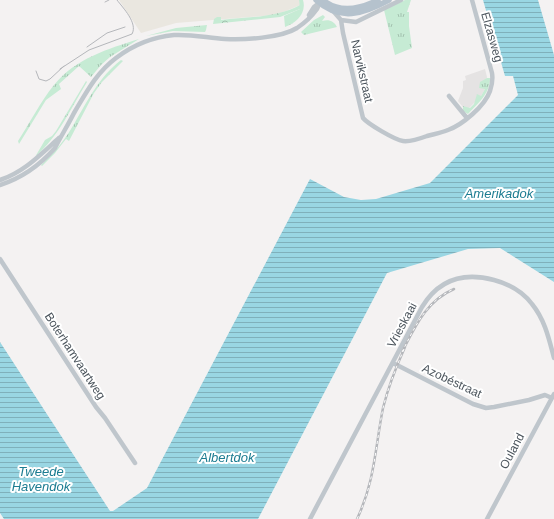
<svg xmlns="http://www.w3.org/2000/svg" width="554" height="519" font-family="Arial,sans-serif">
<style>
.commercial{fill:#eae7e0}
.education{fill:#e5e3e3}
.grass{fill:url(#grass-tufts)}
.forest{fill:url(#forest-crowns)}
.water{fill:url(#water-rules)}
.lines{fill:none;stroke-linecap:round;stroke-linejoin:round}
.minor{stroke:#bfc6cc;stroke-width:4.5}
.major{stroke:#b5c2cd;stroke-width:5.5}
.tram{stroke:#b5b7bb;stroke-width:1}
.rail-casing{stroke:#b5b7bb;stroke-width:2.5}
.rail{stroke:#fff;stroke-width:1;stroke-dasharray:3;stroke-linecap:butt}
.labels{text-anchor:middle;stroke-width:4;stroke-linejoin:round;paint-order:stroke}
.street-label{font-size:12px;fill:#4c555d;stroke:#fff}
.water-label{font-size:13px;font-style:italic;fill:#1c7c91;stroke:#fff}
</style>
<defs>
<pattern id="grass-tufts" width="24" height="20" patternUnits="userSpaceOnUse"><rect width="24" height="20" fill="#c6ebd4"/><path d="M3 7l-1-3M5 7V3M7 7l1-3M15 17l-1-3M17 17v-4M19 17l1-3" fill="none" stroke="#a3c1af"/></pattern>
<pattern id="forest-crowns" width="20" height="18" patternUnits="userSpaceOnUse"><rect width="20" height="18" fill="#c6ebd4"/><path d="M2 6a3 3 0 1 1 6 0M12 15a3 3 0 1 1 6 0" fill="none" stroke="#a3c1af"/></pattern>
<pattern id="water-rules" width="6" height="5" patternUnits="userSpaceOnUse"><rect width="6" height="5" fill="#99d6e3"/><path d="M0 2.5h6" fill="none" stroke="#7fb0bb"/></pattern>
</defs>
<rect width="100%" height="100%" fill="#f4f2f2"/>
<path class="commercial" d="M 119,0 L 299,0 L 300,5 L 286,11 L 274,15 L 176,23 L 141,33 Z"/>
<path class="education" d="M 485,69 L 487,77 L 485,89 L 481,96 L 466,111 L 458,101 L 463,88 L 463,81 L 466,80 L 465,76 Z"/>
<path class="grass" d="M 299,0 L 303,0 C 307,13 296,23 285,27 L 284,16 L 300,9 Z
M 405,0 L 411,0 L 407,12 L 409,12 L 409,26 L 412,48 L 395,55 L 384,10 Z
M 323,15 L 325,17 L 322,21 C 329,19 334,21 337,27 L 304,35 L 301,32 L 314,20 Z
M 207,25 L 206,30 L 205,32 L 173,31 L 146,36 L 176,28 Z
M 139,39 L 110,57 L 101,65 L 91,77 L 79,66 L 59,84 L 61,89 L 46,100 L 19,144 L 18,141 C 30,123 40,102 54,85 C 76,58 108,49 139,39 Z
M 121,60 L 123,61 L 102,82 L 94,93 L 69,141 L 66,139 L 55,153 L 42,166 L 41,165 C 54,153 65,140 74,124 C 88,100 99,77 121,60 Z
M 487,78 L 490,78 C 490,94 478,103 468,114 L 463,111 L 463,106 L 470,108 L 474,104 L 477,94 L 481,96 L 485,89 L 479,88 L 480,82 Z
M 86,81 L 87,82 C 71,108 59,136 35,157 L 45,140 L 52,136 L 56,131 Z"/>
<path class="forest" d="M 300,5 L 300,9 L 280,17 L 213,24 L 214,19 L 217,17 L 221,17 L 221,20 C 247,17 276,18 300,5 Z"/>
<path class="water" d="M 483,0 L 538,0 L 554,55 L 554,282 L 500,248 L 468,249 L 387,273 L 258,519 L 4,519 L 0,513 L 0,342 L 110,511 L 113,511 L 147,488 L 310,179 L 344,197 L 361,200 L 376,199 L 430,183 L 518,95 L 513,76 L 505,76 Z"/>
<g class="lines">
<path class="minor" d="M 334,12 L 341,20 L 356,22 L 401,0
M 309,15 L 314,7 L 319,3
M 341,20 L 343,33 L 363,118 C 368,124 395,140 403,141 C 411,142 419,139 427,136 C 434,134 441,133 448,130 C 462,125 485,106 490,91 C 492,85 493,79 492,73 L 472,0
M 449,96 L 467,118
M 0,180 C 24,172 40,155 59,138
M 0,185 C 22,178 40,165 55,148 C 61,136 68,125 74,113 C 86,93 96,73 116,58 C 133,45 153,37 174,35 C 192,34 208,38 225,39 C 244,40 281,38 297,28 C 303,24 312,16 317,9 C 318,7 319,4 320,1
M 0,259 L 96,407 L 105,418 L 135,463
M 393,363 L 473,404 L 486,408 L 494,407 L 529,400 L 545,395 L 552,398
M 310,519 L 422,307 C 439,279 464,272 494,280 C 509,284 523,292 532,304 C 545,320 549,339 554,358
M 487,519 L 554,394"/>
<path class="major" d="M 316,0 C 340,22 363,14 389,0
M 323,0 C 340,14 360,9 378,0"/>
<path class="tram" d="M 105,2 L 109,0
M 87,47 L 107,33 L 125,27
M 60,69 L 89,50 L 132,34 C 138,23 123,8 117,0
M 36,71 L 39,79 L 46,81 L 50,79 L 64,66"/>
<defs>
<path id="rail" d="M 402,352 C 415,327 426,301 454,289
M 357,519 C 375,481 375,448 383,408 C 388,388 396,367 405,347"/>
</defs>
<use href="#rail" class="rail-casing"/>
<use href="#rail" class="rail"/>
</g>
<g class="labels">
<g class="street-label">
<text transform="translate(492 37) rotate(74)" y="4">Elzasweg</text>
<text transform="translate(362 71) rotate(77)" y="4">Narvikstraat</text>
<text transform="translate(402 325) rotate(-62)" y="4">Vrieskaai</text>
<text transform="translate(75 356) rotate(57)" y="4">Boterhamvaartweg</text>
<text transform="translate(452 381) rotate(25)" y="4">Azobéstraat</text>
<text transform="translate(512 451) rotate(-62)" y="4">Ouland</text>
</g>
<g class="water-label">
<text x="499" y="198">Amerikadok</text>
<text x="227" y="462">Albertdok</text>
<text x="41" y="476">Tweede<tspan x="41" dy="15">Havendok</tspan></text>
</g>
</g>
</svg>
